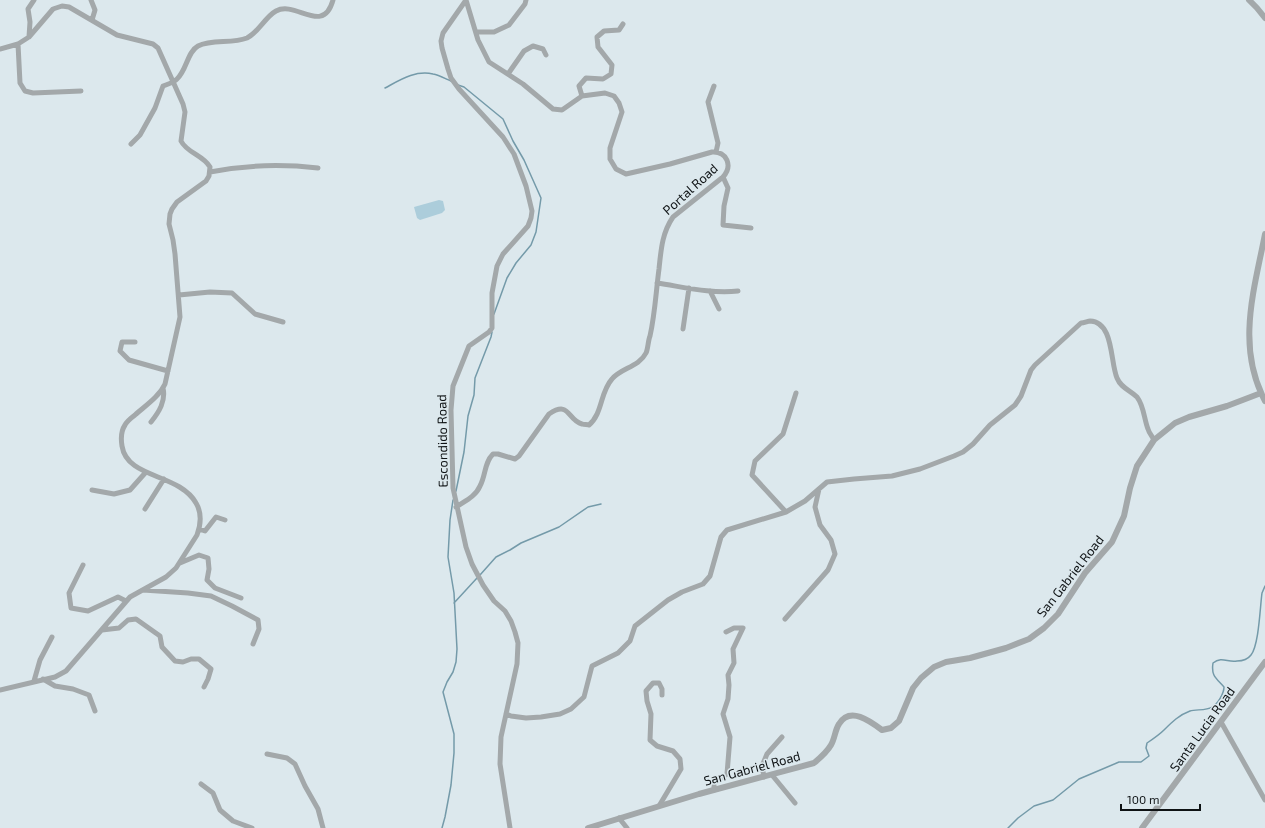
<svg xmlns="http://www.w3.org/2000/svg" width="1265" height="828" font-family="'Exo 2',sans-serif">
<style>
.green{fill:#accddb}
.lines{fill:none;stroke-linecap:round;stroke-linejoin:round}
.stream{stroke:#749aa9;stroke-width:1.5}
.minor{stroke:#a3a8aa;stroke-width:5}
.tertiary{stroke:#a3a8aa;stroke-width:6}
.labels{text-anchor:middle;stroke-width:3;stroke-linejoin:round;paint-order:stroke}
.street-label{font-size:13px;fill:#0e1214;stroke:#dce8ed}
</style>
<rect width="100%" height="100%" fill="#dce8ed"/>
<path class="green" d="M 439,200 L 443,201 L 445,210 L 442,213 L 420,220 L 417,218 L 414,207 Z"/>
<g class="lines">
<path class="stream" d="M 458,85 L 464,87 L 503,119 L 513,141 L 524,160 L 541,198 L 536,232 L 531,245 L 516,263 L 507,278 L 494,314
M 385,88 C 400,80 415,70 433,74 C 439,75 446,79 451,81
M 456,491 L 464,452 L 468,416 L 474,395 L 475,378 L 491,337 L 492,332
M 480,575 L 496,557 L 510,550 L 521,543 L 559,527 L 588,507 L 601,504
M 454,603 L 477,578
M 442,828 L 445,817 L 451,785 L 454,753 L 454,734 L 443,692 L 447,682 L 453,672 L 456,662 L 457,649 L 454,593 L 448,557 L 450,520 L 453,500
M 1008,828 L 1018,818 L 1034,806 L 1053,800 L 1079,779 L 1119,762 L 1141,762 L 1149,756 L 1146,748 L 1147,743 C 1153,739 1159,735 1164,730 C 1172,722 1179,715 1190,711 C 1196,709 1206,711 1212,707 C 1218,704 1224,693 1224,687 C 1216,678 1211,676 1213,663 C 1222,656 1228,663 1237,661 C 1242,661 1248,659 1251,655 C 1259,645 1260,607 1262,593 L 1265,586"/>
<path class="minor" d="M 91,0 L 95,10 L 92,20
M 466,0 L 443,33 L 441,41 L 442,48 L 448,69 L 451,78 L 459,89 L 503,137 L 514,154 L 526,186 L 532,211 L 531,218 L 528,226 L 503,254 L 497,266 L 492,293 L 492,328 L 489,332 L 469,346 L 453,386 L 451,410 L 453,488 L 466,547 L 472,564 L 483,585 L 494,601 L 505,611 L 511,621 L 515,632 L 518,643 L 517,664 L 501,737 L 500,764 L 510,828
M 476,32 L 494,32 L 509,25 L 525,4 L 526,0
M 29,37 L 30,22 L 28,9 L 34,0
M 18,44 L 20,83 L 25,91 L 33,93 L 81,91
M 0,49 L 18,44 L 29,37 L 53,9 L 62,6 L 69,7 L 117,35 L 153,44 L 158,48 L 183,104 L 185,112 L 181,141 C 187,153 203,155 210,167 L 209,176 L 206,181 L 177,202 L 172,209 L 170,214 L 169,224 L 173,240 L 175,254 L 180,317 L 165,384 C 159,397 145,406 135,415 C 131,418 127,421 125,425 C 121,431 121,440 122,446 C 127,479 179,473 196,503 C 202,513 201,524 197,535 L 176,568 L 166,577 L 130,597 L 66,671 L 55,677 L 0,690
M 508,74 L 524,51 L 533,46 L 543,49 L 546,55
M 714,86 L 708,102 L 718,143 L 716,152
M 582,96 L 579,86 L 586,78 L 603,79 L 611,74 L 612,65 L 598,47 L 597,37 L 604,31 L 619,30 L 623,24
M 131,144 L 140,135 L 155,108 L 163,86 C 168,84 173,83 177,79 C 187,70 187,52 198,46 C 212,39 232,44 247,38 C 259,32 265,17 276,11 C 296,0 323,36 333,0
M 210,172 C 245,165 282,164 318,168
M 723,177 L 728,188 L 724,206 L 723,225 L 751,228
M 657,283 C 684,287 711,294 738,291
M 710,291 L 719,309
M 179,295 L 210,292 L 232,293 L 255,314 L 283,322
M 683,329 L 689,288
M 135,342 L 122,342 L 120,351 L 129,360 L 168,371
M 151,422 C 159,412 166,401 163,388
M 92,490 L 114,494 L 130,490 L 146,472
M 456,507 C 465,501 476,496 480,486 C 486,475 484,463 493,454 L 498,454 L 515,459 L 519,456 L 549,414 C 570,400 567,420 582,424 C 585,425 587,424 589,425 C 603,413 600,392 612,379 C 621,368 639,367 646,353 C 648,349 648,341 650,336 C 655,314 656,291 659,269 C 661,250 662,233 673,217 L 723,177 C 733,166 727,151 712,152 L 670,164 L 626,174 L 616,169 L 610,159 L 610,148 L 622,112 L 619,103 L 614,96 L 605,93 L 582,96 L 562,110 L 553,109 L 523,84 L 489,62 L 478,40 L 466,0
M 145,509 L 164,479
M 786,512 L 752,475 L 755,461 L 783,434 L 796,393
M 199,529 L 205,531 L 216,517 L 225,520
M 180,563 L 199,555 L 208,558 L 209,569 L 207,580 L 215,588 L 241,598
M 83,565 L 69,593 L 71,608 L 88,611 L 118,597 L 126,601
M 143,590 L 188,593 L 211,596 L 232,606 L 258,620 L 259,629 L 253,644
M 785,619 L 828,570 L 835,554 L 831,540 L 820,525 L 815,507 L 819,489
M 102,630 L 119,628 L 128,620 L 136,619 L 160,636 L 162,647 L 175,661 L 183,662 L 191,659 L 199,659 L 211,669 L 208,679 L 204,687
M 43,679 L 55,686 L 73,689 L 89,695 L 95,711
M 34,681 L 40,660 L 52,637
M 506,714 L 511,716 L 526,718 L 541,717 L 560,714 L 571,709 L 584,697 L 592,666 L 618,653 L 630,641 L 635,626 L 668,600 L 682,592 L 703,584 L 710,576 L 721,537 L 727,530 L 786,512 L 805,501 L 827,482 L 854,479 L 892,476 L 920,469 L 954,456 L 963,452 L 973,444 L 990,425 L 1015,405 L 1021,396 L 1031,370 L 1035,365 L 1081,323 C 1084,323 1088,321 1090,321 C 1114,322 1110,362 1117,378 C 1121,388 1130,390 1137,397 C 1144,406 1144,419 1148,429 C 1149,433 1152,436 1154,440
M 1221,722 L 1265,800
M 267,754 L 287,758 L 295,764 L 305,786 L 318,809 L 323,828
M 772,775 L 795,803
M 764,777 L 762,766 L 767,754 L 782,737
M 201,784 L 213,793 L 220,810 L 233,821 L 252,828
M 714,790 L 714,783 L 727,774 L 730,737 L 723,714 L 728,699 L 729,685 L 728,675 L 734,663 L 733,649 L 743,628 L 734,628 L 726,632
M 659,806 L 681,769 L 680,759 L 673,751 L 657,746 L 650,740 L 651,714 L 647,701 L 646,691 L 653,683 L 659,683 L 662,689 L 662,695
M 619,818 L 627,828"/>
<path class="tertiary" d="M 1249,0 L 1257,8 L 1265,18
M 1265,234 C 1254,291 1236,346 1265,401
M 588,828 L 699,794 L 814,763 C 820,758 827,752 831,745 C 835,738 835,730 839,724 C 850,706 870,721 882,730 L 891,728 L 899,721 L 913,688 L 921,678 L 934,667 L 946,662 L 970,658 L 1006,648 L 1029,639 L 1044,628 L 1058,614 L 1085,573 L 1112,542 L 1124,516 L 1130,488 L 1137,466 L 1154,440 L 1175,423 L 1189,417 L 1227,406 L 1261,393
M 1142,828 L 1265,662"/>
</g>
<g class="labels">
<g class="street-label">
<text transform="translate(690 189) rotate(-42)" y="5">Portal Road</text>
<text transform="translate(442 441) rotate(-91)" y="5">Escondido Road</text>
<text transform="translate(1070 576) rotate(-52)" y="5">San Gabriel Road</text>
<text transform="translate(1202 729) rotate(-54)" y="5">Santa Lucia Road</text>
<text transform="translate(752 768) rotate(-15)" y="5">San Gabriel Road</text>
</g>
</g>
<path d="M1121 804v6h79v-6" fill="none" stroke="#0e1214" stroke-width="2"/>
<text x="1127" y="804" font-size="12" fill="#0e1214" stroke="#dce8ed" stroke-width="3" paint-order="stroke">100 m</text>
</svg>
